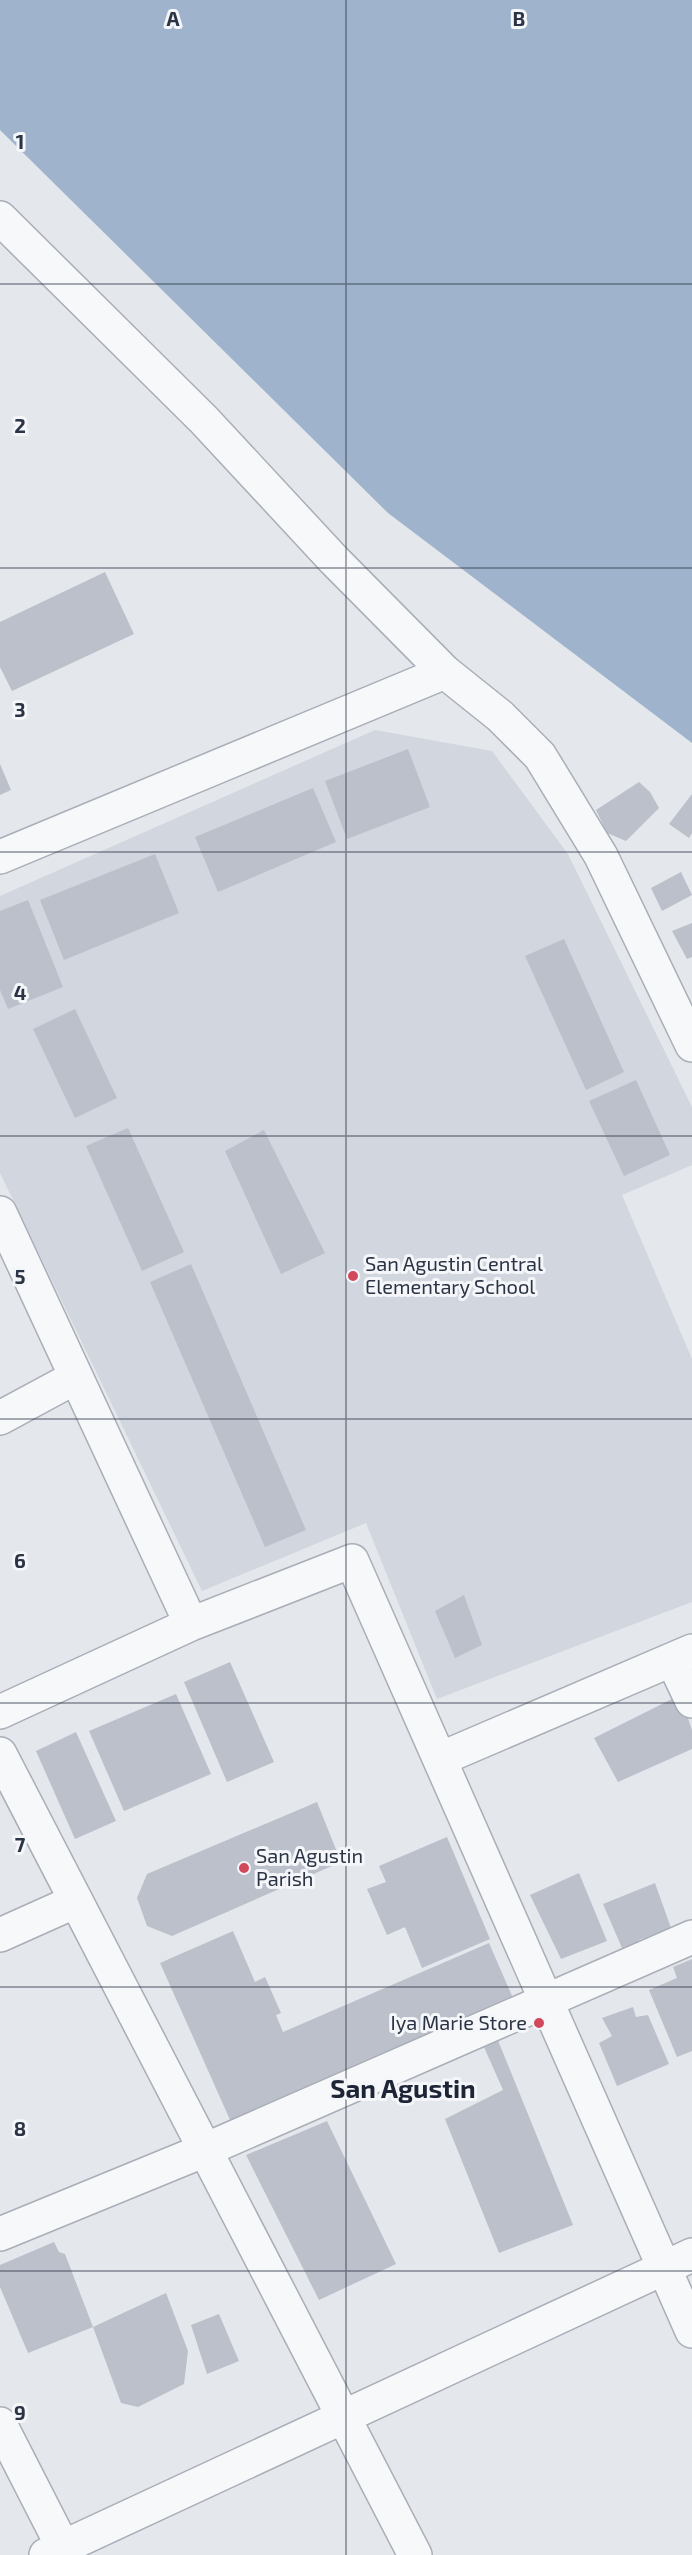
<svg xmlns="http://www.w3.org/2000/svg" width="692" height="2555" font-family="'Exo 2',sans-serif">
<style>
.built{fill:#d2d6de}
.water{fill:#9fb4cc}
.building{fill:#bbc0ca}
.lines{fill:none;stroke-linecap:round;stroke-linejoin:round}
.minor-casing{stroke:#a9aeb7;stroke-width:36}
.minor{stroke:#f7f8fa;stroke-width:33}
.grid{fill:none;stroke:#2b3445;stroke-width:1.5;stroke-opacity:0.55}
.poi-dot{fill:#d1495b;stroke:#f4f6f9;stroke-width:2}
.labels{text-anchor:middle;stroke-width:6;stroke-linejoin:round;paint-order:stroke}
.poi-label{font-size:20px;fill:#2b3445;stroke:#f4f6f9;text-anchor:start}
.district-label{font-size:26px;font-weight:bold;fill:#1d2536;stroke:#f4f6f9}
.grid-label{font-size:20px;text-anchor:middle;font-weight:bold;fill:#2b3445;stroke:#f4f6f9;stroke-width:6;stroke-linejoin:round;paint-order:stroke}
</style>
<rect width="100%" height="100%" fill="#e4e7ec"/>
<path class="built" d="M 375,730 L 492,751 L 568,854 L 692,1107 L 692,1165 L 622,1195 L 692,1359 L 692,1602 L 437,1699 L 366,1523 L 202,1591 L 0,1173 L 0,896 Z"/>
<path class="water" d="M 0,0 L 692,0 L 692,743 L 388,513 L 0,130 Z"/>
<path class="building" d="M 105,572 L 134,634 L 12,691 L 0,667 L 0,622 Z
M 408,749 L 430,807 L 347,839 L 325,781 Z
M 0,764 L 11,790 L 0,795 Z
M 639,782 L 650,792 L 659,808 L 626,841 L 607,833 L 596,810 Z
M 313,788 L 336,842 L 218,892 L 195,837 Z
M 692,794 L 692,833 L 689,838 L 669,824 Z
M 155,854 L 179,913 L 64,960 L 40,900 Z
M 681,872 L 692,895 L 662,911 L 651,888 Z
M 28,900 L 63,987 L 8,1009 L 0,990 L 0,911 Z
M 692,923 L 692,957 L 687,959 L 672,931 Z
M 564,939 L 624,1072 L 586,1090 L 525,956 Z
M 75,1009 L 117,1098 L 75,1118 L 33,1029 Z
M 636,1080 L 670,1155 L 624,1176 L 589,1101 Z
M 128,1128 L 184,1252 L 142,1271 L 86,1146 Z
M 264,1130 L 325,1253 L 281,1274 L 225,1151 Z
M 191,1264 L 306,1530 L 265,1547 L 150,1282 Z
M 464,1595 L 482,1645 L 455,1658 L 435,1611 Z
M 230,1662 L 274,1762 L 227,1782 L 184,1682 Z
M 176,1694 L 211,1774 L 124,1811 L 89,1731 Z
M 680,1695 L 692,1730 L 692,1749 L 618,1782 L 594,1738 Z
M 76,1732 L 116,1821 L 75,1839 L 36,1751 Z
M 317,1802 L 341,1862 L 172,1936 L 147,1926 L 137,1898 L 147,1874 Z
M 447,1837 L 490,1939 L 422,1968 L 405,1927 L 387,1935 L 367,1889 L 386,1882 L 379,1866 Z
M 579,1873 L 607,1941 L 561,1959 L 530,1895 Z
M 655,1883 L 671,1928 L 639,1940 L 625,1955 L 603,1904 Z
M 233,1931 L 255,1982 L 265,1977 L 281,2013 L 276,2015 L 283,2032 L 489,1943 L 516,2005 L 231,2122 L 160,1963 Z
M 692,1959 L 692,2051 L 677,2057 L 649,1990 L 677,1978 L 673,1967 Z
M 633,2007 L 636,2017 L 648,2015 L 669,2064 L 617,2086 L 599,2043 L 612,2036 L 602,2018 Z
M 497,2038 L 573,2225 L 499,2253 L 445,2119 L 503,2090 L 484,2047 Z
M 327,2121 L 396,2264 L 319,2300 L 246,2155 Z
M 54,2242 L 59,2252 L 65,2254 L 93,2327 L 28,2353 L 0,2287 L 0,2265 Z
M 166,2293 L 188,2351 L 184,2384 L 138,2407 L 121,2403 L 93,2327 Z
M 219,2314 L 239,2361 L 207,2374 L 191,2325 Z"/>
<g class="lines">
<defs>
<path id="minor" d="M 0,218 L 204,420 L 334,560 L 445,672 L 500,716 L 540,756 L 601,856 L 692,1045
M 0,857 L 445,672
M 0,1213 L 191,1624
M 0,1418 L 76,1377
M 673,1661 L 692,1701
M 0,1712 L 191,1624 L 352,1561 L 692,2331
M 0,1754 L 415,2555
M 440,1759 L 692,1651
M 0,1935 L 76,1901
M 0,2234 L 205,2150 L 692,1937
M 0,2424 L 67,2555
M 46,2555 L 692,2255"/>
</defs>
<use href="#minor" class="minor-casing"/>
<use href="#minor" class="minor"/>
</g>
<path class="grid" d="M 346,0 L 346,2555M 0,284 L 692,284M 0,568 L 692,568M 0,852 L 692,852M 0,1136 L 692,1136M 0,1419 L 692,1419M 0,1703 L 692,1703M 0,1987 L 692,1987M 0,2271 L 692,2271"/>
<g class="poi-dot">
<circle cx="353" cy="1276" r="6"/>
<circle cx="244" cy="1868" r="6"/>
<circle cx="539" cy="2023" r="6"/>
</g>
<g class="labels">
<g class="poi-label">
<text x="365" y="1271">San Agustin Central<tspan x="365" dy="23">Elementary School</tspan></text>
<text x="256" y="1863">San Agustin<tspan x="256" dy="23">Parish</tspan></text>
<text x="527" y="2030" text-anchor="end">Iya Marie Store</text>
</g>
<g class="district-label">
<text x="403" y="2098">San Agustin</text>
</g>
</g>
<g class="grid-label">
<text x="173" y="26">A</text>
<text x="519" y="26">B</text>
<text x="20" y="149">1</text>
<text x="20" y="433">2</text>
<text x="20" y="717">3</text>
<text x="20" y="1000">4</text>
<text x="20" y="1284">5</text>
<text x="20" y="1568">6</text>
<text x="20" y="1852">7</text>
<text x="20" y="2136">8</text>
<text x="20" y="2420">9</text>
</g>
</svg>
